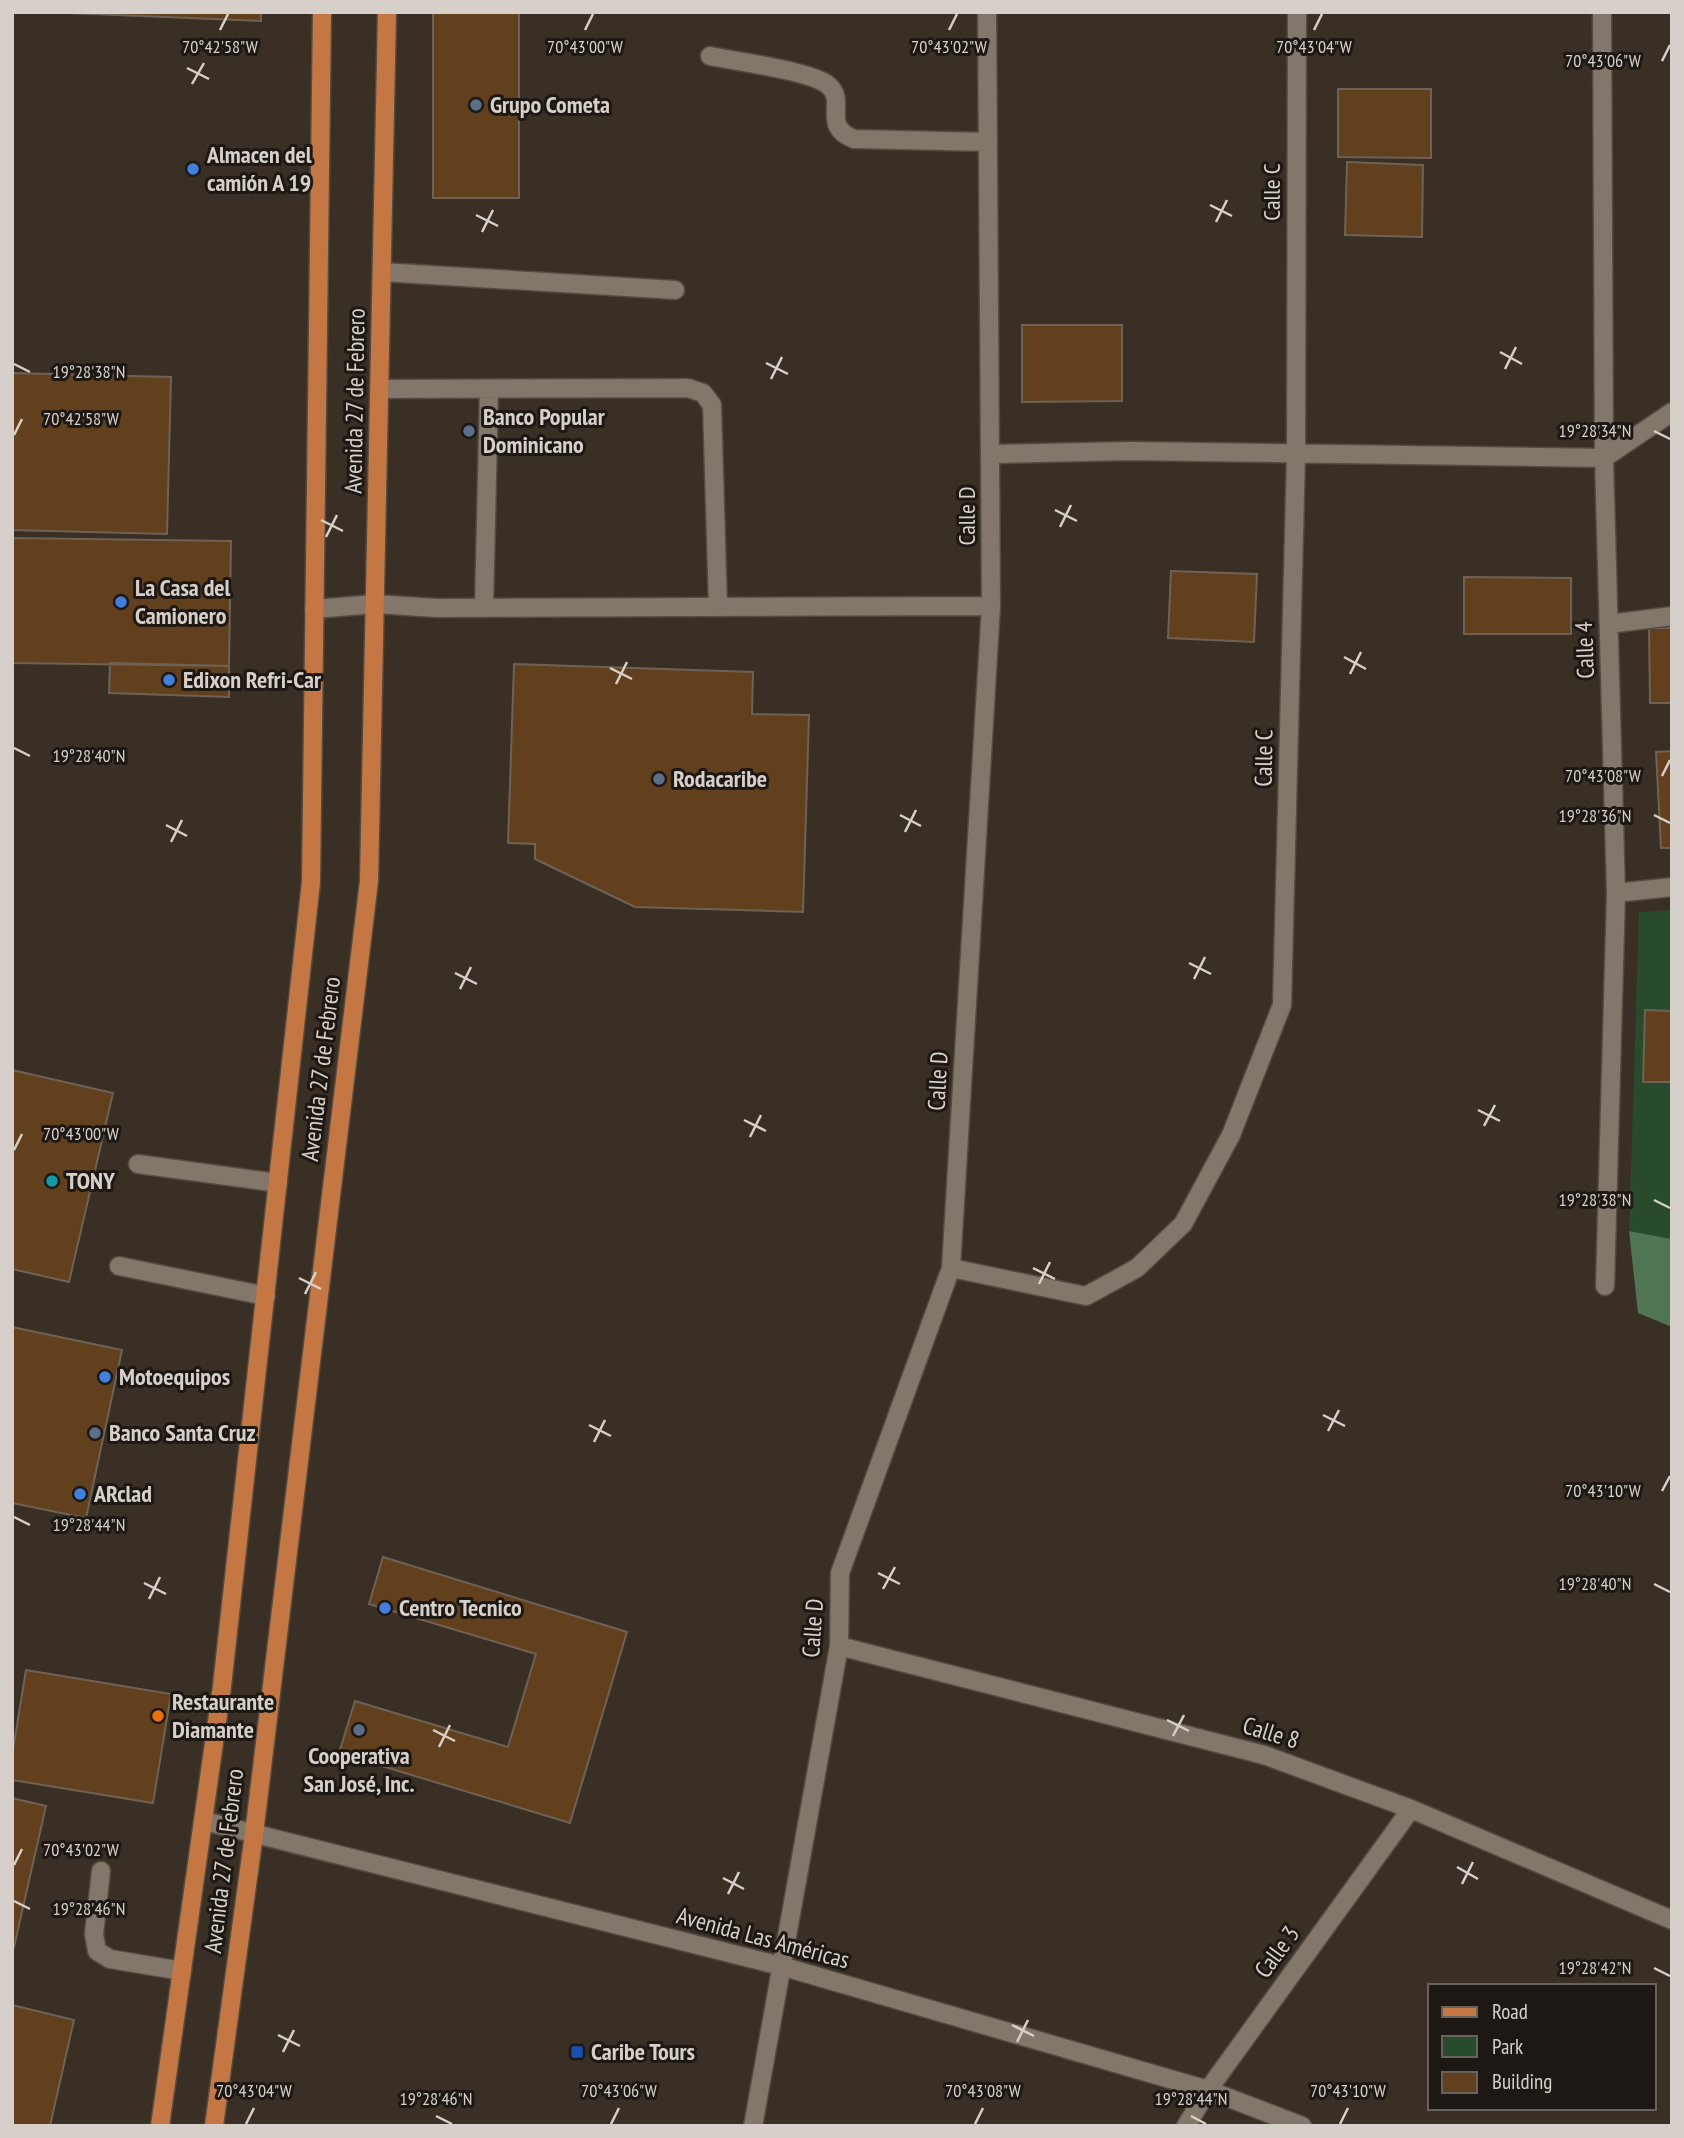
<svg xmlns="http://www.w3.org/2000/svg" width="1684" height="2138" font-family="'PT Sans Narrow',sans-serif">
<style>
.green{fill:#274b2c}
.forest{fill:#4f7553}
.building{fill:#62401d;stroke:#6e6257;stroke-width:2}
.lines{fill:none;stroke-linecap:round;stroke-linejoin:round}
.minor-casing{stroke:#534b42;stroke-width:21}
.major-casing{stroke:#534b42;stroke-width:21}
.minor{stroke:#83766b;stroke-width:18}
.major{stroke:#c57743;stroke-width:18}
.ticks{fill:none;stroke:#d7d0ca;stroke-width:2.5}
.service-dot{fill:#5c6f8a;stroke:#1d1813;stroke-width:2.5}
.shop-dot{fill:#3f7fe0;stroke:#1d1813;stroke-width:2.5}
.culture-dot{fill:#0f9aa8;stroke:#1d1813;stroke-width:2.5}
.food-dot{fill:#e8710a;stroke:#1d1813;stroke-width:2.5}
.transit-dot{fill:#1a4fb4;stroke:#1d1813;stroke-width:2.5}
.labels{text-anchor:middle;stroke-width:6;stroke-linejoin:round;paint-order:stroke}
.poi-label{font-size:24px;font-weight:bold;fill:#d7d0ca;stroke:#1d1813;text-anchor:start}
.street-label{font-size:24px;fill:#d7d0ca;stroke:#1d1813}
.ticks-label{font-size:18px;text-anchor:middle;fill:#d7d0ca;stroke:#1d1813;stroke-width:6;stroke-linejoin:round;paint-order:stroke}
</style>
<rect width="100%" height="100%" fill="#392f25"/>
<path class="green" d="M 1672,910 L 1672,1239 L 1629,1231 L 1639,912 Z"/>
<path class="forest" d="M 1629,1231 L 1672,1239 L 1672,1327 L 1638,1313 Z"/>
<path class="building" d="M 43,12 L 261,12 L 261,21 Z
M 433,12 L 519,12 L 519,198 L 433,198 Z
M 1338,89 L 1431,89 L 1431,158 L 1338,157 Z
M 1347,162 L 1423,165 L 1422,237 L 1345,235 Z
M 1022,325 L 1122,325 L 1122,401 L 1022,402 Z
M 12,373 L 171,377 L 167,534 L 12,530 Z
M 12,538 L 231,541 L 229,666 L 12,663 Z
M 1171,571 L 1257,574 L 1254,642 L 1168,638 Z
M 1464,577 L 1571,578 L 1571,634 L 1464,634 Z
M 1649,628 L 1672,628 L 1672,703 L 1650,703 Z
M 110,663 L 229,666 L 229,697 L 109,693 Z
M 514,664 L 753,672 L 752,714 L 809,715 L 803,912 L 635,907 L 535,859 L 535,844 L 508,843 Z
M 1672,751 L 1672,848 L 1661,848 L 1656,752 Z
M 1645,1010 L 1672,1011 L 1672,1082 L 1643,1082 Z
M 12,1070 L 113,1093 L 69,1282 L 12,1269 Z
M 12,1327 L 122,1350 L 86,1518 L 12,1503 Z
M 383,1557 L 627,1632 L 570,1823 L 339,1753 L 355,1701 L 508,1747 L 536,1654 L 369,1604 Z
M 26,1670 L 171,1694 L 153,1803 L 12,1780 L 12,1756 Z
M 12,1798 L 46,1806 L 14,1947 L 12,1946 Z
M 12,2005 L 74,2020 L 50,2126 L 12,2126 Z"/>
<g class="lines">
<defs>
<path id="minor" d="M 1602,12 L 1604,458 L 1616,893 L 1605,1286
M 710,56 C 734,61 811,71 828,85 C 848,101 820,126 854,139 L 988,142
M 382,272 L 675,290
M 380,389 L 688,388 L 703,393 L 712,405 L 718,607
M 992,454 L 1130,451 L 1604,458 L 1672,412
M 484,607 L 489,390
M 314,609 L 376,604 L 436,608 L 991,606
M 1609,624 L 1672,616
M 1616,893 L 1672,887
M 138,1164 L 278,1183
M 119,1266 L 266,1296
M 951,1268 L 1086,1296 L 1137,1268 L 1183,1224 L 1231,1135 L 1282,1005 L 1296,455 L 1297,12
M 839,1646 L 1264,1755 L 1411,1809 L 1672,1920
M 204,1821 L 781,1966 L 1208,2090 L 1302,2126
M 101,1871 L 94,1934 L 97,1951 L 110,1959 L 182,1971
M 753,2126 L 839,1646 L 840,1573 L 951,1268 L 991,606 L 987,12
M 1186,2126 L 1208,2090 L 1411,1809"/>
<path id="major" d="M 160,2126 L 222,1686 L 311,882 L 322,12
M 214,2126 L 254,1834 L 369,881 L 387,12"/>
</defs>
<use href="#minor" class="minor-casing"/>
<use href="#major" class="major-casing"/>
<use href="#minor" class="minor"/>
<use href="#major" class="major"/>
</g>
<path class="ticks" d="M 220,30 L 228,14M 585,30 L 593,14M 949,30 L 957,14M 1314,30 L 1322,14M 1662,61 L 1670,45M 187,68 L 209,79M 192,84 L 204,63M 1210,205 L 1232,216M 476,215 L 498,226M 1216,222 L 1227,200M 482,232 L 493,210M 1500,352 L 1522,364M 766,363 L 788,374M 14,364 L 30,372M 1505,369 L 1516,347M 771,379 L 782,357M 1654,431 L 1670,439M 14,435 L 22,419M 1055,510 L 1077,521M 321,520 L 343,531M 1060,527 L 1071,505M 326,537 L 337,515M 1344,657 L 1366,669M 610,668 L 632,679M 1350,674 L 1361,652M 616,684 L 627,662M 14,748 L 30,756M 1662,776 L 1670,760M 900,815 L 921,826M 1654,815 L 1670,823M 166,825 L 187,836M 905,832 L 916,810M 171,842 L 182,820M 1189,963 L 1211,974M 455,973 L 477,984M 1194,979 L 1205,957M 460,989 L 471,967M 1478,1110 L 1500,1121M 744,1120 L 766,1131M 1484,1126 L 1495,1105M 750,1137 L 761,1115M 14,1150 L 22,1134M 1654,1200 L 1670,1208M 1033,1268 L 1055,1279M 299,1278 L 321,1289M 1039,1284 L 1050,1262M 305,1294 L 316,1272M 1323,1415 L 1345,1426M 589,1425 L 611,1436M 1328,1431 L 1339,1410M 594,1442 L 605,1420M 1662,1491 L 1670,1476M 14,1517 L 30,1525M 878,1573 L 900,1584M 144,1583 L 166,1594M 1654,1584 L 1670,1592M 883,1589 L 895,1567M 149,1599 L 160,1577M 1167,1720 L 1189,1731M 433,1730 L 455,1741M 1173,1736 L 1184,1715M 439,1747 L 450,1725M 14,1865 L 22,1849M 1457,1867 L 1478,1879M 723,1878 L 744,1889M 1462,1884 L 1473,1862M 728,1894 L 739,1872M 14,1901 L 30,1909M 1654,1968 L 1670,1976M 1012,2025 L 1034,2036M 278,2035 L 300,2046M 1017,2042 L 1028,2020M 283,2052 L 294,2030M 436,2116 L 452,2124M 1191,2116 L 1206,2124M 246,2124 L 254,2108M 611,2124 L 619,2108M 975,2124 L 983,2108M 1340,2124 L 1348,2108"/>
<g class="service-dot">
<circle cx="476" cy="105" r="7"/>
<circle cx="469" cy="431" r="7"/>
<circle cx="659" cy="779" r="7"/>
<circle cx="95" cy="1433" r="7"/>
<circle cx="359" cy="1730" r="7"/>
</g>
<g class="shop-dot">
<circle cx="193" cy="169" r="7"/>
<circle cx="121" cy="602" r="7"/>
<circle cx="169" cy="680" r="7"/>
<circle cx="105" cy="1377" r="7"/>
<circle cx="80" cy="1494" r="7"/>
<circle cx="385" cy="1608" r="7"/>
</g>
<circle class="culture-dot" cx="52" cy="1181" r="7"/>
<circle class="food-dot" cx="158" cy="1716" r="7"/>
<rect class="transit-dot" x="570" y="2045" width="14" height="14" rx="3.5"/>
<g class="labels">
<g class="poi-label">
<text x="490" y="113">Grupo Cometa</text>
<text x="207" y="163">Almacen del<tspan x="207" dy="28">camión A 19</tspan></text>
<text x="483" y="425">Banco Popular<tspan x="483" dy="28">Dominicano</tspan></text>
<text x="135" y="596">La Casa del<tspan x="135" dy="28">Camionero</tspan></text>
<text x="183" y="688">Edixon Refri-Car</text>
<text x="673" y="787">Rodacaribe</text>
<text x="66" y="1189">TONY</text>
<text x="119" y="1385">Motoequipos</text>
<text x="109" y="1441">Banco Santa Cruz</text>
<text x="94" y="1502">ARclad</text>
<text x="399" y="1616">Centro Tecnico</text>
<text x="172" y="1710">Restaurante<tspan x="172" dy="28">Diamante</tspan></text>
<text x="359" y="1764" text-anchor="middle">Cooperativa<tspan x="359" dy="28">San José, Inc.</tspan></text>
<text x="591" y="2060">Caribe Tours</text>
</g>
<g class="street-label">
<text transform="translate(1272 192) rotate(-90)" y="8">Calle C</text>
<text transform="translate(355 401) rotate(-89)" y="8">Avenida 27 de Febrero</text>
<text transform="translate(967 516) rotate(-90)" y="8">Calle D</text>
<text transform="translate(1585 650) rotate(-92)" y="8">Calle 4</text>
<text transform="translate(1264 758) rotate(-89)" y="8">Calle C</text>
<text transform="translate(321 1069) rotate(-83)" y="8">Avenida 27 de Febrero</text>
<text transform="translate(938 1081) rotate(-87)" y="8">Calle D</text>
<text transform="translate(813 1628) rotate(-86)" y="8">Calle D</text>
<text transform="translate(1271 1733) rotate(17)" y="8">Calle 8</text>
<text transform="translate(224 1861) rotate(-83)" y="8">Avenida 27 de Febrero</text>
<text transform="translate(763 1938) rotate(15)" y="8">Avenida Las Américas</text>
<text transform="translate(1277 1952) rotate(-54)" y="8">Calle 3</text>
</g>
</g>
<g class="ticks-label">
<text x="220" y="53">70°42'58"W</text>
<text x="585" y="53">70°43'00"W</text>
<text x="949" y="53">70°43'02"W</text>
<text x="1314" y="53">70°43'04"W</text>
<text x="1603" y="67">70°43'06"W</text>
<text x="89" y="378">19°28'38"N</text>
<text x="81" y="425">70°42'58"W</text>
<text x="1595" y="437">19°28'34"N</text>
<text x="89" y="762">19°28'40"N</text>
<text x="1603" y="782">70°43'08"W</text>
<text x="1595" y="822">19°28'36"N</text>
<text x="81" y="1140">70°43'00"W</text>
<text x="1595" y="1206">19°28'38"N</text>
<text x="1603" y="1497">70°43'10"W</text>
<text x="89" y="1531">19°28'44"N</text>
<text x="1595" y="1590">19°28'40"N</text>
<text x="81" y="1856">70°43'02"W</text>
<text x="89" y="1915">19°28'46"N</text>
<text x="1595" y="1974">19°28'42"N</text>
<text x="254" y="2097">70°43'04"W</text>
<text x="619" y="2097">70°43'06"W</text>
<text x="983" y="2097">70°43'08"W</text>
<text x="1348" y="2097">70°43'10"W</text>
<text x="436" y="2105">19°28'46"N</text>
<text x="1191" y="2105">19°28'44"N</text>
</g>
<rect width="1684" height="2138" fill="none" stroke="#d7d0ca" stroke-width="28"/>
<rect x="1428" y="1984" width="228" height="126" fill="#1d1813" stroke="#67625c" stroke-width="2"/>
<rect x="1442" y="2007" width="35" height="10" fill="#c57743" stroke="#67625c" stroke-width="2"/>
<text x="1492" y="2019" font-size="21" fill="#d7d0ca">Road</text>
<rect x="1442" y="2036" width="35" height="21" fill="#274b2c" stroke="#67625c" stroke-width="2"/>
<text x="1492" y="2054" font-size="21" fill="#d7d0ca">Park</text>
<rect x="1442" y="2072" width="35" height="21" fill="#62401d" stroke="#67625c" stroke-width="2"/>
<text x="1492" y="2089" font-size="21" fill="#d7d0ca">Building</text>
</svg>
